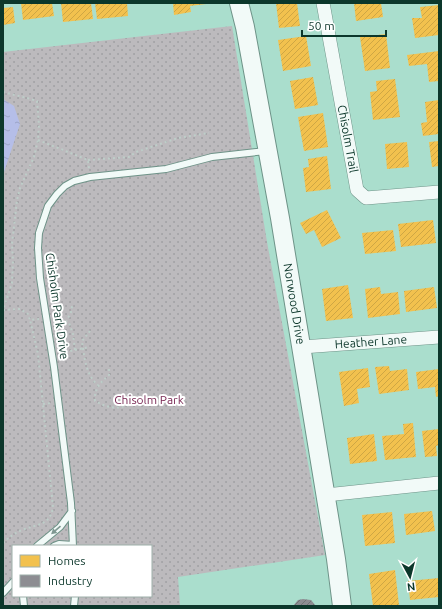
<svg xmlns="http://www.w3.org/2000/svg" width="442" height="609" font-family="Ubuntu,sans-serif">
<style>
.park{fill:url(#park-dots);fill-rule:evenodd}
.water{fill:url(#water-ripples)}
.homes{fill:url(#homes-hatch)}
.industry{fill:url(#industry-hatch)}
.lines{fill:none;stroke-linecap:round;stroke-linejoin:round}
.lane-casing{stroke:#6e9388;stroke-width:8}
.street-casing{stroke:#6e9388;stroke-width:14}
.secondary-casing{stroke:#6e9388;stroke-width:20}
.path{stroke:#becec9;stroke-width:2;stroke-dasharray:2 3;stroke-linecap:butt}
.lane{stroke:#f2faf8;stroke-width:6}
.street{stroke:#f2faf8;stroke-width:13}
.secondary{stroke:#f2faf8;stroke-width:18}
.oneway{fill:#7f9892}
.labels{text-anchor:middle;stroke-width:4;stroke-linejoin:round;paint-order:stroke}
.street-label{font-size:12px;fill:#0c372b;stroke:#fff}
.park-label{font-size:12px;fill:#792753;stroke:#fff}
</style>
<defs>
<pattern id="park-dots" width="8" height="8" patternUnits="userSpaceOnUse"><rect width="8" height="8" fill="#bcbabd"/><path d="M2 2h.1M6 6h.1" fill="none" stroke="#a0a0a3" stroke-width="1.8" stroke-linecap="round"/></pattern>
<pattern id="water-ripples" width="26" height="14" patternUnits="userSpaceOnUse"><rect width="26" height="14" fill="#b5bee8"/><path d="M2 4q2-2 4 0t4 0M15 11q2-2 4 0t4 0" fill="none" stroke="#9aa4c7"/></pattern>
<pattern id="homes-hatch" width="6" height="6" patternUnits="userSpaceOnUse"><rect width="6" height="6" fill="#f2c14e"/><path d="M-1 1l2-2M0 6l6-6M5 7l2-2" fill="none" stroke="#cea644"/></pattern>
<pattern id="industry-hatch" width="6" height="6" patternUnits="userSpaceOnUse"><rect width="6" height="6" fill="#8d8d92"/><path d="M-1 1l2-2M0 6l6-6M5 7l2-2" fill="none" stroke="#727477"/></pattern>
</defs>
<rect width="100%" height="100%" fill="#aadecd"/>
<path class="park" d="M 232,26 L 267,242 L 325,555 L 178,577 L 180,606 L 3,606 L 3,52 ZM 13,546 L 151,546 L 151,596 L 13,596 Z"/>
<path class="water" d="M 3,99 L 14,106 L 20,124 L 3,175 Z"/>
<path class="homes" d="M 21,3 L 52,3 L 54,16 L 23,20 Z
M 61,3 L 91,3 L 93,19 L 63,22 Z
M 95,3 L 127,3 L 128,16 L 97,19 Z
M 173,3 L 206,3 L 206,4 L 190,6 L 191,12 L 174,15 Z
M 276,3 L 297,3 L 300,26 L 279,28 Z
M 354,3 L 381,3 L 383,17 L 356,21 Z
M 439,5 L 439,35 L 415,38 L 412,18 L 422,18 L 420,7 Z
M 13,7 L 15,23 L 3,25 L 3,8 Z
M 386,34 L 390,68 L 365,71 L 360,37 Z
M 306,36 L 311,66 L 283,71 L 278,40 Z
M 439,51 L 439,81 L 429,82 L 427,64 L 409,66 L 407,55 Z
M 313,77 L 318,105 L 295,109 L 290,81 Z
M 395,79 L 400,117 L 373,120 L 370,92 L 377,91 L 376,81 Z
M 439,100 L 439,134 L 423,136 L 421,123 L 427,122 L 425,102 Z
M 323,113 L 328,147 L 304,151 L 298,117 Z
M 439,141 L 439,166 L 432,167 L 429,142 Z
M 407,142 L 409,167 L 387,169 L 385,144 Z
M 327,156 L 331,189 L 306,192 L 303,168 L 309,167 L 308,159 Z
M 327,210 L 341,238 L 322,247 L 314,230 L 306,234 L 300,223 Z
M 433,220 L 436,243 L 401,247 L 398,224 Z
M 393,230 L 396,251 L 365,254 L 362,233 Z
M 348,285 L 353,318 L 326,321 L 322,289 Z
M 380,287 L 381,294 L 398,292 L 400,314 L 368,318 L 365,289 Z
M 434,287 L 437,308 L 406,312 L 404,291 Z
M 389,366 L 390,371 L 407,369 L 409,390 L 379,394 L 375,367 Z
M 368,368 L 370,387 L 357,389 L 359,403 L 344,406 L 339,372 Z
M 439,369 L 439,396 L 436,397 L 435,387 L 418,389 L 416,372 Z
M 413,423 L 416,457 L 385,460 L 382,436 L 404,434 L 403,424 Z
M 439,429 L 439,445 L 436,446 L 437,456 L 425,457 L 422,431 Z
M 374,434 L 377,461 L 350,464 L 347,438 Z
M 432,511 L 435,531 L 406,535 L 404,514 Z
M 392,512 L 395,543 L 365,546 L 362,515 Z
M 395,570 L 399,605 L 373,606 L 369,574 Z
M 439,578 L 439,597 L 410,600 L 408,581 Z"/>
<path class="industry" d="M 303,599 L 311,600 L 316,606 L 293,606 L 298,600 Z"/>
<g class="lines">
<defs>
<path id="lane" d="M 37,546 L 60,527 L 72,511
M 54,546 L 59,544 L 73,545
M 73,546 L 71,503 L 54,367 L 40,278 L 38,248 L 39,233 L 48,206 L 57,194 L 65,186 L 74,181 L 90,177 L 166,169 L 212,157 L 266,151
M 3,593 L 13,582
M 23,596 L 24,606
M 74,606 L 75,596"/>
<g id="street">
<path id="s1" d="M 323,3 L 357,190 L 366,198 L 439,192"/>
<path id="s2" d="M 302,347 L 439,337"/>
<path d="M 326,495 L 439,483"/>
</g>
<g id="secondary">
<path id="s3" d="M 239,3 L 245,27 L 280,218 L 336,559 L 342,606"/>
</g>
</defs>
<use href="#lane" class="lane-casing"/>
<use href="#street" class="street-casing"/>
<use href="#secondary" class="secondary-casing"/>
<path class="path" d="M 3,92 L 27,98 L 37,101 L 39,125 L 38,140 L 34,157 L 20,188 L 17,200 L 12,244 L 13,261 L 12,283 L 3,310
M 38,140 L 88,160 L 89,169
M 88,160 L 129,157 L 136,152 L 178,138 L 209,133
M 3,310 L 20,309 L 28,314 L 30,320 L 39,319
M 55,320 L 69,323 L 73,334 L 75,350 L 66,352
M 66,322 L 71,312 L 72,306
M 90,331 L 82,341 C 84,356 86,376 98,385
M 75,350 L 89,347
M 109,369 L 109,375 C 100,383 94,389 95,401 C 114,411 120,408 140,402
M 43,404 L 51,403
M 3,543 C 9,537 15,533 22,530 C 37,524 50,526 53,507 L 38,354 L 30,320"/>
<use href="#lane" class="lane"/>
<use href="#street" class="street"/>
<use href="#secondary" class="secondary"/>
</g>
<defs><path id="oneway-solid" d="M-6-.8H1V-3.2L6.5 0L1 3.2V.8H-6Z"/></defs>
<use class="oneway" href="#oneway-solid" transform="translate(56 530) rotate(139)"/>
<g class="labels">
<g class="street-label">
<text dy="4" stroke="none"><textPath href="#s1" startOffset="138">Chisolm Trail</textPath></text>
<text dy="4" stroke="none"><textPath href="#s3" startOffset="306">Norwood Drive</textPath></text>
<text transform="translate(57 306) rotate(82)" y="4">Chisholm Park Drive</text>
<text dy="4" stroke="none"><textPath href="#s2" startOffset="69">Heather Lane</textPath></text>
</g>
<g class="park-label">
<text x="149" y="404">Chisolm Park</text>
</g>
</g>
<rect width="442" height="609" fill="none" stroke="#0c372b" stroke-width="8"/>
<rect x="12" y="545" width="140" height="52" fill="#ffffff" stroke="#9eafaa"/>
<rect x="20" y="555" width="20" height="12" fill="#f2c14e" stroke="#9eafaa"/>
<text x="48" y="565" font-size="12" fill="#0c372b">Homes</text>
<rect x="20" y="575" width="20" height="12" fill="#8d8d92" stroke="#9eafaa"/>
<text x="48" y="585" font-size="12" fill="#0c372b">Industry</text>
<g transform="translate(410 577) rotate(173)" stroke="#ffffff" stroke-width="3" paint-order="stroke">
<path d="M0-3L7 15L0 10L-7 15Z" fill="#0c372b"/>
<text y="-6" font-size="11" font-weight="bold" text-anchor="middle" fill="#0c372b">N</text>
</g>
<path d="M302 30v6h84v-6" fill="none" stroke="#0c372b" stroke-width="2"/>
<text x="308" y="30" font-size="12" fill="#0c372b" stroke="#ffffff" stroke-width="3" paint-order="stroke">50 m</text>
</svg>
